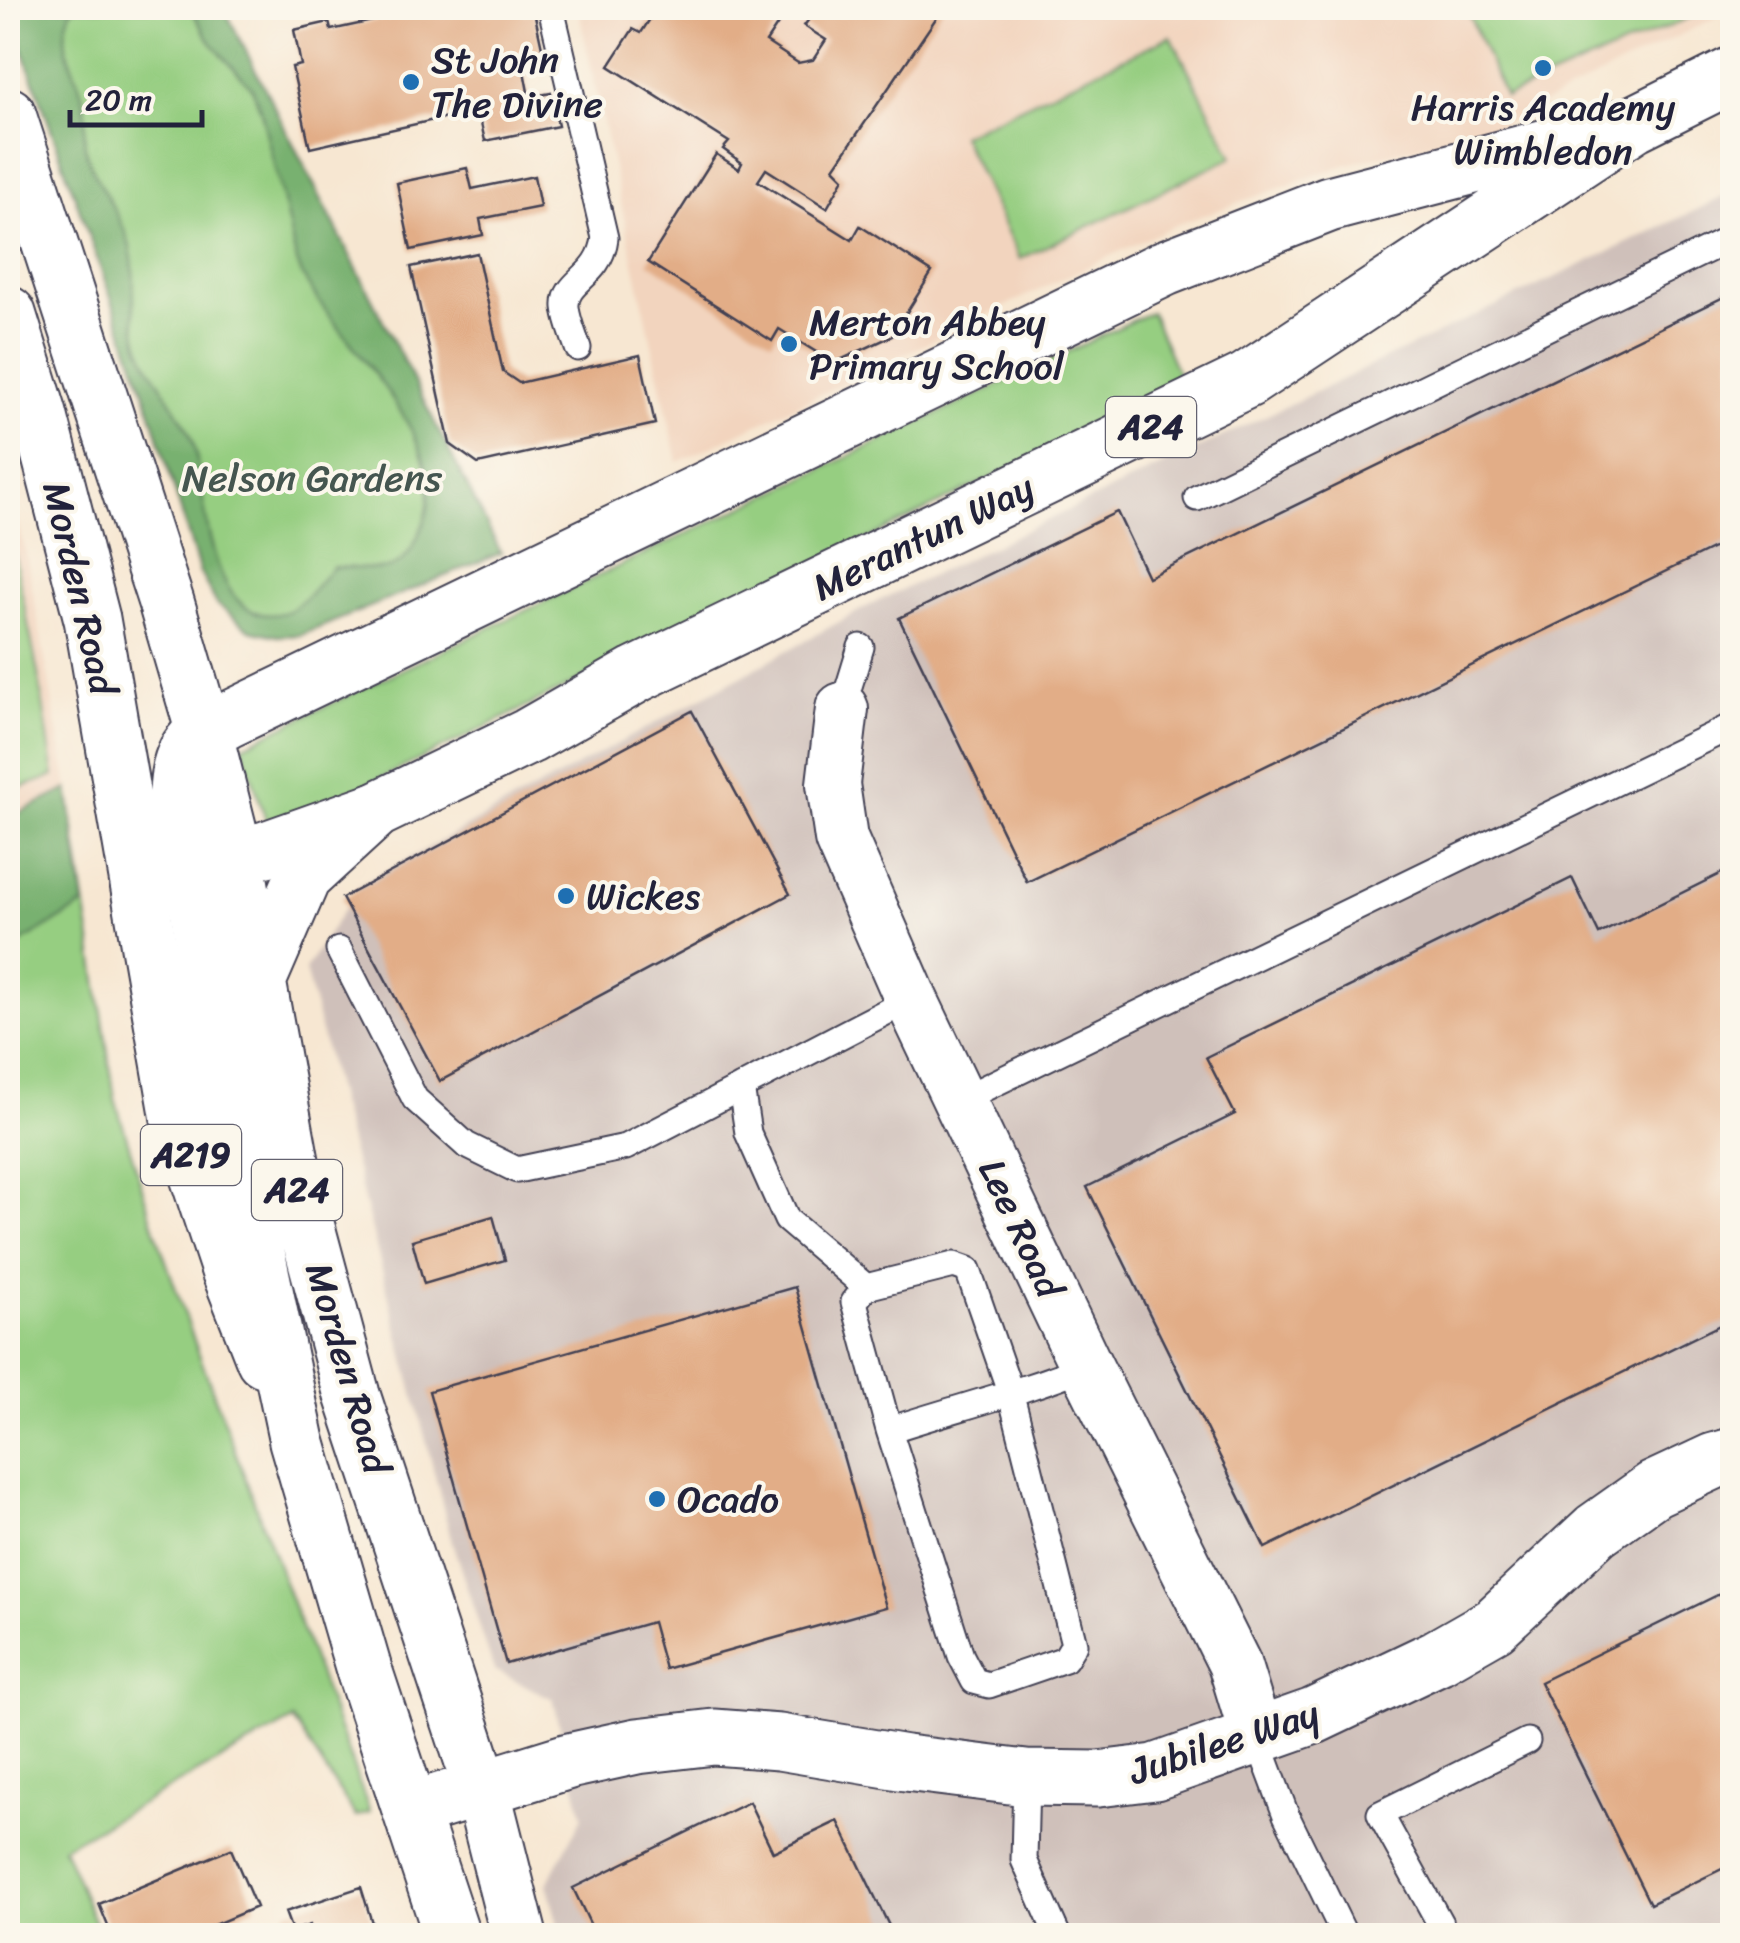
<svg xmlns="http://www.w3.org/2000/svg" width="1740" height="1943" font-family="Sriracha,sans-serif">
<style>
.built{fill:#f2d4be}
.industrial{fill:#cfc0ba}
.green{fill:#96ce81;stroke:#5c785e;stroke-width:2.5}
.forest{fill:#78b16f;stroke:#4d6a55;stroke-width:2.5}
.building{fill:#e2ad87}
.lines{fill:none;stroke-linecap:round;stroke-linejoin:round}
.service-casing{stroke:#424052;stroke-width:29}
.minor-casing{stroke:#424052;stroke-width:56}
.tertiary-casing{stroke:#424052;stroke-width:59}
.primary-casing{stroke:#424052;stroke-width:59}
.trunk-casing{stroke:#424052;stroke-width:59}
.service{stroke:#fff;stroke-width:25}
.minor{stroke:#fff;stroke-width:52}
.tertiary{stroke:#fff;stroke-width:55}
.primary{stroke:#fff;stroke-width:55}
.trunk{stroke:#fff;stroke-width:55}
.poi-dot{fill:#1f6fb2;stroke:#fbf7ec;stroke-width:4}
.labels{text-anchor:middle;stroke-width:8;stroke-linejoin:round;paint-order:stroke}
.shield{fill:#fbf7ec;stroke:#636270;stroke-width:2.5}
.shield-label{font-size:35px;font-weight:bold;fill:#22223b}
.poi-label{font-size:38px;fill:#22223b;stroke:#fbf7ec;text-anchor:start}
.park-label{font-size:38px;fill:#455650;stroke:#fbf7ec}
.street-label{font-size:38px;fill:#22223b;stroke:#fbf7ec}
</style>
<rect width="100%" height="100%" fill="#fbf7ec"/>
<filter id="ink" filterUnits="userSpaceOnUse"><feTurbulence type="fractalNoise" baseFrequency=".01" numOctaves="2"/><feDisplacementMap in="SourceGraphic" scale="20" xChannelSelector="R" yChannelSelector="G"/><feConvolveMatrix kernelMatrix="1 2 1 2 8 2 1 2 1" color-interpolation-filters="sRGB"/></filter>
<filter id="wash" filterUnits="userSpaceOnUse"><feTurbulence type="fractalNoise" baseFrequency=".0048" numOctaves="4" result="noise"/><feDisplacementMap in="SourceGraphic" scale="40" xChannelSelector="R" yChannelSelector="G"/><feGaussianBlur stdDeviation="2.25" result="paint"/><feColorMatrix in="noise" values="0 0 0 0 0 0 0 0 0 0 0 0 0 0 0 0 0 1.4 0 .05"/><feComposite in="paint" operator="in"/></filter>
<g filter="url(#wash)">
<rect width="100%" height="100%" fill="#f7e7d2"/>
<path class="built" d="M 578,8 L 1732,8 L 1732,9 L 1497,127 L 1348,164 L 1173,226 L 678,462 Z
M 8,486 L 26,554 L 68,789 L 8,818 Z"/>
<path class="industrial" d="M 1732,193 L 1732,1935 L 561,1935 L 547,1884 L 583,1816 L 553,1699 L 494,1670 L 452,1542 L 305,970 L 359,886 L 870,605 Z"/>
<path class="green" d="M 8,8 L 224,8 L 501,553 L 301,635 L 277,636 L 250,630 L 217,604 L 200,573 L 145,393 Z
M 1466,8 L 1706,8 L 1707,10 L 1505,97 Z
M 1171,36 L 1233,157 L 1020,259 L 961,135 Z
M 1151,312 L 1182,384 L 270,833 L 242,746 Z
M 8,523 L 40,684 L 54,776 L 23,787 L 9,787 L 8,776 Z
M 68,789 L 115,1099 L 154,1227 L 197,1349 L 370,1812 L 356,1817 L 293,1720 L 63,1847 L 100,1935 L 8,1936 L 8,818 Z"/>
<path class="forest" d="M 8,8 L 73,8 C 51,48 82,72 85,109 C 87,121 83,135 85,147 C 91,176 117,208 127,237 C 139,270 129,309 139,343 C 151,379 189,419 195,450 C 205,493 208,632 283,613 C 302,608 319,581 333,567 C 387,568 400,581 423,525 C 457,439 339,345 302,274 C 294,259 292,239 288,222 C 279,185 270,148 261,111 L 252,88 L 212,44 L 190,8 L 224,8 L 501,553 L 301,635 L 277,636 L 250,630 L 217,604 L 200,573 L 145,393 Z
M 68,789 L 84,905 L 8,950 L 8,818 Z"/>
<g id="blocks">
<path class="building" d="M 432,8 L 521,8 L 523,14 L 534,11 L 546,66 L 524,71 L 529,97 L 551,93 L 558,126 L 485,141 L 478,110 L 310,148 L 292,67 L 301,65 L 294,30 L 329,22 L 331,30 Z
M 657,8 L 759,8 L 780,21 L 766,42 L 798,63 L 813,60 L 826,40 L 804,26 L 809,19 L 791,8 L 943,8 L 834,168 L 844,178 L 827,208 L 766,169 L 758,181 L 852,240 L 860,226 L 932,272 L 892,336 L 834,363 L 779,329 L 772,341 L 648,262 L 716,154 L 739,169 L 742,163 L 723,149 L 729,142 L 609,66 L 633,29 L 641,33 Z
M 467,168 L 472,189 L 534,176 L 540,207 L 480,219 L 483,235 L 411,250 L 397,183 Z
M 477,253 L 503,372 L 519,383 L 640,355 L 655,424 L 478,464 L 450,444 L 411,267 Z
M 1732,293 L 1732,539 L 1027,882 L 899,618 L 1117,512 L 1148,577 Z
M 692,711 L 790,894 L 440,1081 L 342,898 Z
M 1732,868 L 1732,1319 L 1265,1548 L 1087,1187 L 1235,1114 L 1206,1057 L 1572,878 L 1599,934 Z
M 493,1216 L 505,1260 L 424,1284 L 412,1240 Z
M 795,1287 L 886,1607 L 665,1669 L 652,1622 L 506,1664 L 429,1391 Z
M 1732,1588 L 1732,1864 L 1650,1904 L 1540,1682 Z
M 749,1802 L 773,1852 L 838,1821 L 894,1936 L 596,1936 L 573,1888 Z
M 231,1849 L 256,1907 L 188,1936 L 112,1936 L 99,1904 Z
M 361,1887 L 376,1936 L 313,1936 L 310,1925 L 292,1931 L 285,1912 Z"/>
</g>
</g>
<g filter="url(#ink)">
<use href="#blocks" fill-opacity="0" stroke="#424052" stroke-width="2.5"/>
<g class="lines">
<defs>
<path id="service" d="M 551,8 L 605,238 C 600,278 564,280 566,307 C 567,320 574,336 578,348
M 1197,498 L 1732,238
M 842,709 L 861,647
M 339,950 L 415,1099 L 466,1145 L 517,1170 L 626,1147 L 911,999
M 741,1087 L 748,1133 L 787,1220 L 866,1287
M 960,1100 L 1732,726
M 954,1265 L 968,1270 L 1010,1391 L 1074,1644 L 1065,1659 L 989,1685 L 974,1681 L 961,1656 L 889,1430 L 854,1302 L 866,1287 Z
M 889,1430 C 955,1408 1023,1392 1086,1366
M 1256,1735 L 1286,1815 L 1345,1936
M 1026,1778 L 1024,1860 L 1058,1936
M 1447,1936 L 1380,1814 L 1527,1741"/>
<path id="minor" d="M 842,709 L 833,784 L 841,839 L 911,999 L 1086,1366 L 1234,1663 L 1256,1735"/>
<path id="tertiary" d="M 411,1810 L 569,1761 L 637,1746 L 714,1737 L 779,1742 L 906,1763 L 1026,1778 L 1098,1779 L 1155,1772 L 1314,1716 L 1438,1657 L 1494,1625 L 1596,1530 L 1654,1489 L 1714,1461 L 1732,1456"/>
<path id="primary" d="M 8,115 L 166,602 L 204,732 L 236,858 L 258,981
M 8,314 L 39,414 L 92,619 L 179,1119 L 229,1270 L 264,1359
M 200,865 L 266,849 L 376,810"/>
<path id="trunk" d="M 452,1936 L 364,1670 L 297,1441 L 243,1187 L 198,910 C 187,869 160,777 193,742 C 201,732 215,727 226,721 L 1165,268 L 1329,204 L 1634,124
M 519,1936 L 481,1786 L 352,1395 L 295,1183 L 258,981 L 303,877 L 376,810 L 529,736 L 636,675 L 1247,380 L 1634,124 L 1732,75"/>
</defs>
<use href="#service" class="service-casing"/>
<use href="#minor" class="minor-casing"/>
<use href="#tertiary" class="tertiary-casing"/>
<use href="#primary" class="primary-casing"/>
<use href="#trunk" class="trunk-casing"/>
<use href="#service" class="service"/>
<use href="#minor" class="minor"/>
<use href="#tertiary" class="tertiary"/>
<use href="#primary" class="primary"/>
<use href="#trunk" class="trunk"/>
</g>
</g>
<g class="poi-dot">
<circle cx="1543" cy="68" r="10"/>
<circle cx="411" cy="82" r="10"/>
<circle cx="789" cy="344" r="10"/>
<circle cx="566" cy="896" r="10"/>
<circle cx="657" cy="1499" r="10"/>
</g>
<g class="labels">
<g class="shield">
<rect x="1106" y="397" width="90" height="60" rx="8"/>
<rect x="141" y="1125" width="100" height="60" rx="8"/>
<rect x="252" y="1160" width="90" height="60" rx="8"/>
</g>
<g class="shield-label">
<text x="1151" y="439">A24</text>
<text x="191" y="1167">A219</text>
<text x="297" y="1202">A24</text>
</g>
<g class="poi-label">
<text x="431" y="73">St John<tspan x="431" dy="44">The Divine</tspan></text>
<text x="1543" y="120" text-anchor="middle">Harris Academy<tspan x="1543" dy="44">Wimbledon</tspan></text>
<text x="809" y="335">Merton Abbey<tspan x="809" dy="44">Primary School</tspan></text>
<text x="586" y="909">Wickes</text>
<text x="677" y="1512">Ocado</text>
</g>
<g class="park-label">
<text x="312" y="491">Nelson Gardens</text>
</g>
<g class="street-label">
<text transform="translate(923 537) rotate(-26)" y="13">Merantun Way</text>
<text transform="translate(80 588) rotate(77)" y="13">Morden Road</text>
<text transform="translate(1021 1228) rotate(65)" y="13">Lee Road</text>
<text transform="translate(348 1368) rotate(74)" y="13">Morden Road</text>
<text transform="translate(1224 1742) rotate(-18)" y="13">Jubilee Way</text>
</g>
</g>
<rect width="1740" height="1943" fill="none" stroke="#fbf7ec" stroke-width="40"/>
<path d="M70 110v15h132v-15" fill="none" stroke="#22223b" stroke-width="5"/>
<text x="85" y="110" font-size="30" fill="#22223b" stroke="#fbf7ec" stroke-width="8" paint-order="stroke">20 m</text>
</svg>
